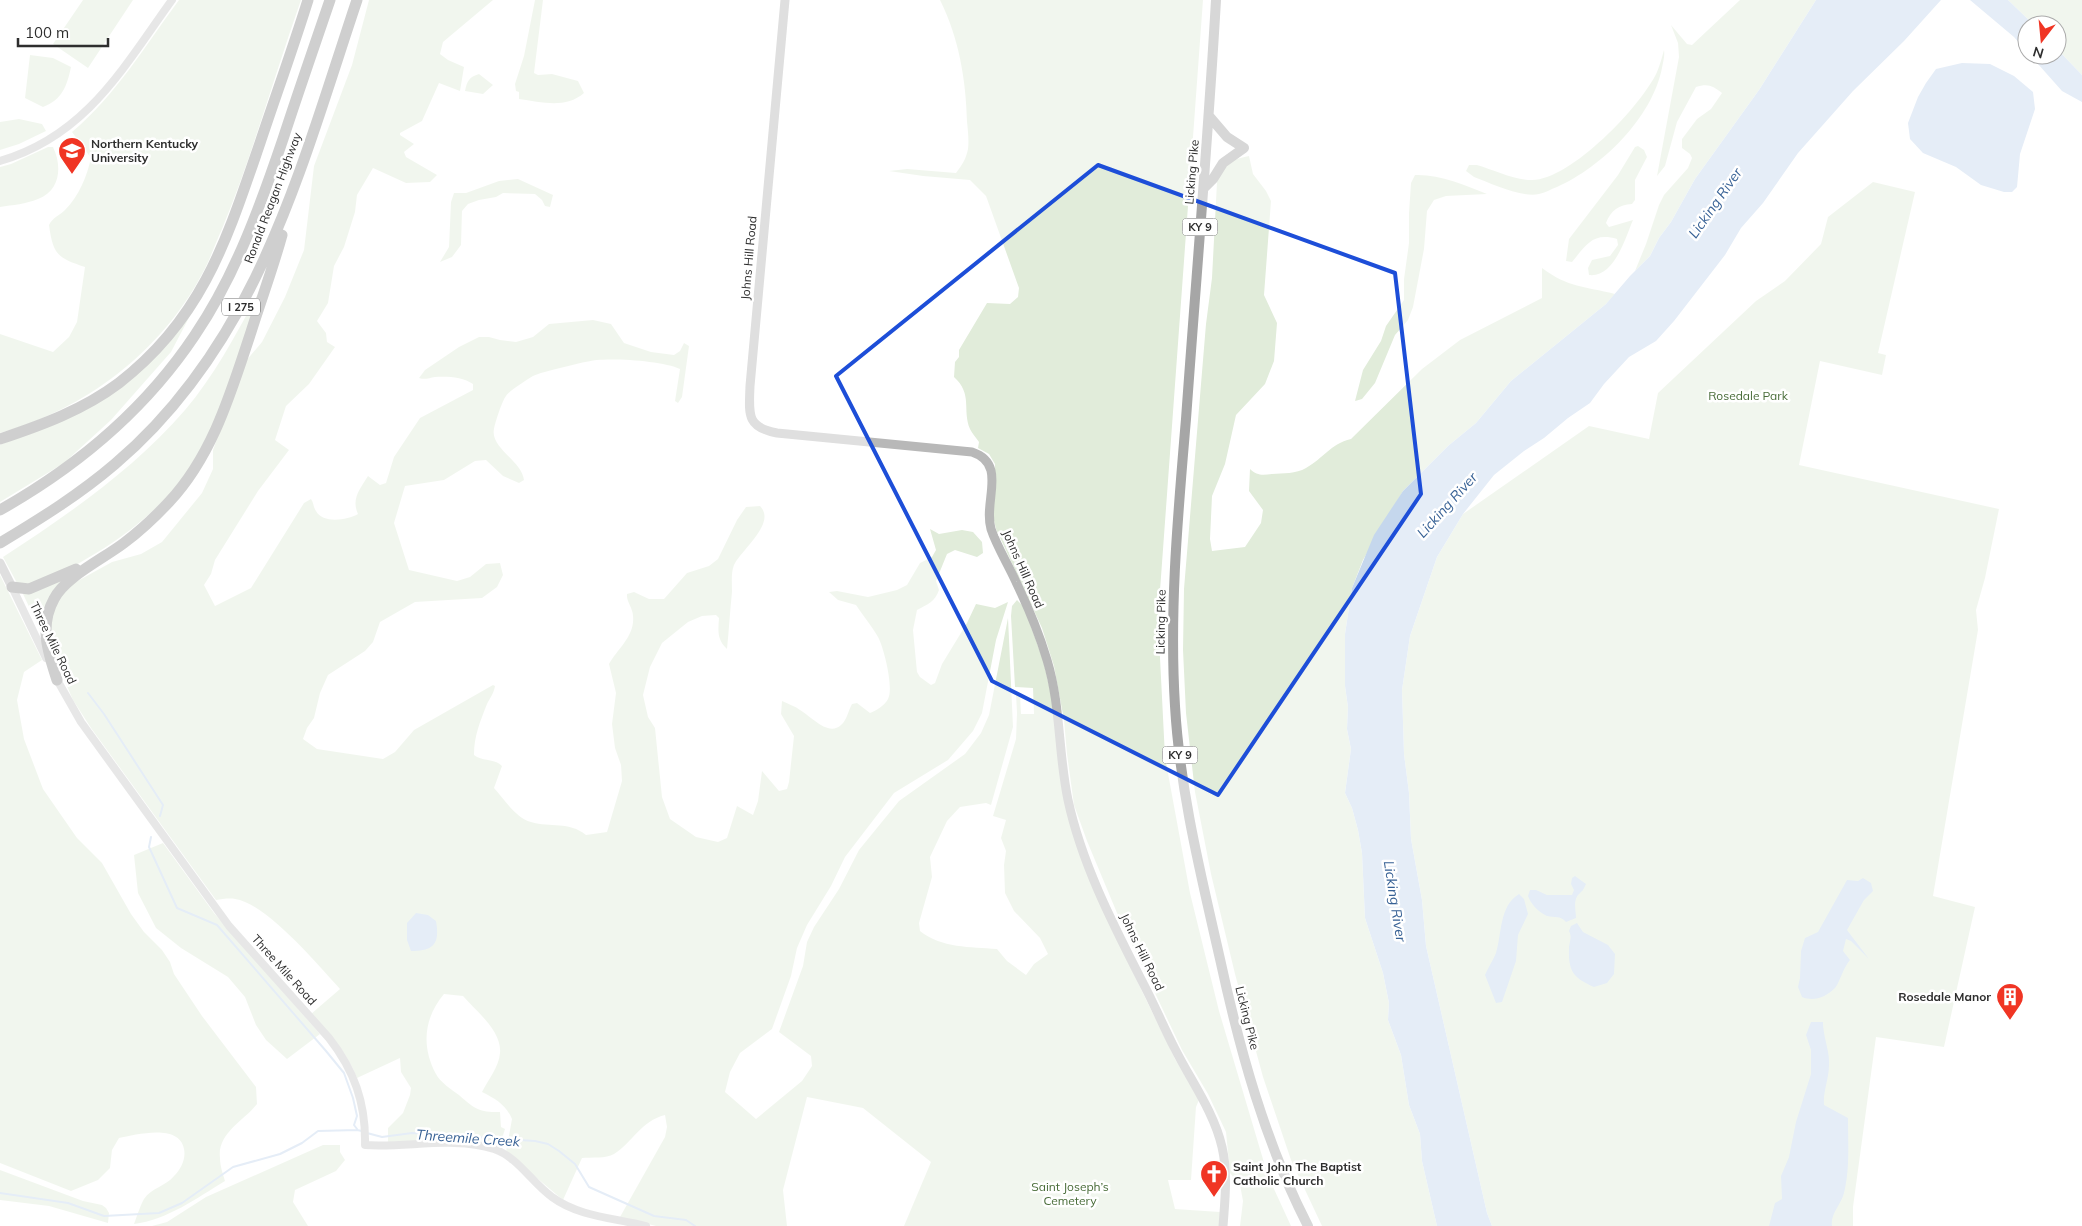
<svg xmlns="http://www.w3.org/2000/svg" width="2082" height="1226" font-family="Mulish,sans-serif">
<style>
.green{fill:#e1ecda}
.water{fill:#c5d7ed}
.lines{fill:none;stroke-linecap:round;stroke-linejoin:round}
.stream{stroke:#c5d7ed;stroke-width:2}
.tertiary{stroke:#cbcbcb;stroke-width:8}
.secondary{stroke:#b8b8b8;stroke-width:9}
.primary{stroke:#a6a6a6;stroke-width:10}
.motorway{stroke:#959595;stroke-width:11}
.marked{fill:none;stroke:#1d4ed8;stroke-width:4;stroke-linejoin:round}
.labels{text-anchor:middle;stroke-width:5;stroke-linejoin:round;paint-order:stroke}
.shield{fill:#fff;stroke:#6d6d6d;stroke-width:1}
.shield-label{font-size:11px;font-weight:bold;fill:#2e2e2e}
.poi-label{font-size:12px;font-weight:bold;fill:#2e2e2e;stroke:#fff;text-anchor:start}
.street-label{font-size:12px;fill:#2e2e2e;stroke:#fff}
.park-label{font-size:12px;fill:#486c38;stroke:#fff}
.water-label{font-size:14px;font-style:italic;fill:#376195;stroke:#fff}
</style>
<rect width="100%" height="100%" fill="#fff"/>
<path class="green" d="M 83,0 L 133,0 L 88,68 L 53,44 Z
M 179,0 L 301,0 C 274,76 253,154 222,229 C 215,244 210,260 202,274 C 161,352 84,410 0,433 L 0,334 L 53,352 L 69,337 L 77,322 L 85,267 C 58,258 53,255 49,225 C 53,217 59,216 65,210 C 79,196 87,176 91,158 L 72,132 C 116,95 145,46 179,0 Z
M 369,0 L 493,0 L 443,42 L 440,54 L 448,60 L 464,67 L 460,91 L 439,83 L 422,121 L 400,133 L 400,135 L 414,144 L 404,152 L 406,157 L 437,175 L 430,182 L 406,183 L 373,168 L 357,195 L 355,212 L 344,247 L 334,266 L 328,303 L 317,321 L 326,333 L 327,342 L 335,347 L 309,384 L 286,406 L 275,440 L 289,450 L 258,491 L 215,560 L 211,574 L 204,585 L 215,606 L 251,588 L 304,503 L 311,499 C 314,503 313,507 316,511 C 323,524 347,520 358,514 C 351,499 360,489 368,476 L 380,485 L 386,483 L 394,457 L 420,418 L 473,390 L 473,384 C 463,377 447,376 435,377 C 429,378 425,380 419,378 L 425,370 L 459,347 L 479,337 L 489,337 L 500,340 L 516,342 L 533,337 L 549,324 L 593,320 L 611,324 L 624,343 L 651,352 L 674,355 L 680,351 L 684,343 L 689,346 L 682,397 L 678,403 L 675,401 L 680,369 C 664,361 616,358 597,360 C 587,361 541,372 533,376 C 528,379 509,391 506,396 C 502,401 495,423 494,429 C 490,448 522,461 524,480 L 519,483 L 503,476 L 486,460 L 475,461 L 444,480 L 405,486 L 394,523 L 409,570 L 457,581 L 470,577 L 486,564 L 500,563 L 503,575 L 497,587 L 482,598 L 415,602 L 380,622 L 373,642 L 365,651 L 328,675 L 320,693 L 314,718 L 307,728 L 303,739 L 317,749 L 383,759 L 395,752 L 414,730 L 493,685 L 495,686 C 494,693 490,698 487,704 C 480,722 474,736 474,755 C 483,762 494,758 502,766 L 494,788 C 504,799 516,818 531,822 C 551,828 569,821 586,835 L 607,832 L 622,781 L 621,765 L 615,748 L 612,724 L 616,693 L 609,664 C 618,648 635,636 633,616 C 633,608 626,601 627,594 L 634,592 L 649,599 L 664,599 L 687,573 L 709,566 L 718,559 L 737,520 L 746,507 L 760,506 C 777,523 741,550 734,565 C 731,572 732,583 732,592 C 730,611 729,630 727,649 C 717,640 718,631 719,618 L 716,615 L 702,616 L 688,622 L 662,643 L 650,667 L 643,695 L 648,717 L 655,728 L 662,797 L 670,819 L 696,837 L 718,842 L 727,838 L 737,806 L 753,815 L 758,801 L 762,771 L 779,791 L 787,789 L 789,782 L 794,736 L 781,714 L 782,701 C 788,704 795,706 800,710 C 811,716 828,737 841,725 C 847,720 848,711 852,704 L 857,703 L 870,713 C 876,711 885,705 888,699 C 894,688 884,648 878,637 C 872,626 863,616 856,605 L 838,600 L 829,592 L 837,591 L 868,597 L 897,590 L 907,585 L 920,563 L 932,557 L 936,550 L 930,529 L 939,534 L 962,530 L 973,532 L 982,542 L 983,553 L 977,557 L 955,550 L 947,554 L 936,581 L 939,590 C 935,602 928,604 917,610 L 913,630 L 917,672 L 920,677 L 931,685 L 935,683 L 942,664 L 967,623 L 976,604 L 995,608 L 1008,602 L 996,640 L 982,713 L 973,731 L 948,760 L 894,793 L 845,857 L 831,886 L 807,925 L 797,948 L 791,976 L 772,1029 L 740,1053 L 730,1072 L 725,1092 L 756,1119 L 802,1081 L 812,1066 L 811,1056 L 779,1032 L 803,966 L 807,942 L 814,927 L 839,889 L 859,850 L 899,801 L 965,754 L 981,733 L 989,715 L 1008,618 L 1013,727 L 991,805 L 986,803 L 960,807 L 947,821 L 930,857 L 932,877 L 919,923 L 920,931 C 941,948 971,947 997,949 L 1007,961 L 1026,975 L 1034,964 L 1048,954 L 1040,938 L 1014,911 L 1005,893 L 1004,865 L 1006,851 L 1001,838 L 1006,820 L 993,816 L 1016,739 L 1017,713 L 1016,694 L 1020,694 L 1021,714 L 1034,714 L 1033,688 L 1015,687 L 1011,616 L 1012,606 L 1017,600 L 1024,607 L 1043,660 L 1055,711 L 1060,779 L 1067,811 L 1121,948 L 1175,1059 L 1199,1100 L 1196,1107 L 1191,1180 L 1168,1180 L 1175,1209 L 1220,1212 L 1219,1226 L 904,1226 L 931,1162 L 863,1108 L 807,1097 L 783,1190 L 787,1226 L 656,1226 L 620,1217 L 665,1137 L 667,1127 L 665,1115 C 641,1121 633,1142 614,1154 C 606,1159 592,1157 582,1158 L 563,1200 L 506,1152 L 512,1119 C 506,1105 496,1099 482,1092 C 488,1080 499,1067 500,1053 C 502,1031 476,1011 463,996 L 444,994 C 424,1018 421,1046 436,1074 C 440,1082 452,1090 459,1095 C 474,1108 479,1113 500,1112 L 501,1127 L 505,1129 L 499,1148 L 388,1142 L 388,1128 L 403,1113 L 410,1095 L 411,1088 L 401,1072 L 400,1058 L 357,1078 C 348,1053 329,1034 311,1014 L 340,989 C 319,966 266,903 235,899 C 230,898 222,899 216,900 L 91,728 L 73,700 L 59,668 L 52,646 L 49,627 L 58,599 L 74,583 L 112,562 L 141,554 L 162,542 L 202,493 L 213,469 L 213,450 L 245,362 L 262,342 L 285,297 L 304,250 L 314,166 L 352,65 Z
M 535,0 L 543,0 L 534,73 L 538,75 L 552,74 L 578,81 L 584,93 C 566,109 541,102 519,99 L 519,92 L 516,91 L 515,84 L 524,56 Z
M 940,0 L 1203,0 L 1158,618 L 1165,757 L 1190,893 L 1219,1011 L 1268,1176 L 1291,1226 L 1240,1226 L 1243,1201 L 1240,1185 L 1230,1173 L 1226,1132 L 1208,1094 L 1182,1050 L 1117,913 L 1087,841 L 1074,805 L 1067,754 L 1064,720 L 1054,666 L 1042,628 L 996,529 L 993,516 L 995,464 L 989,454 L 978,448 L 979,442 C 976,438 972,433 970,429 C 962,410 973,394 954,377 L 955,362 L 959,357 L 959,350 L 987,303 L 1010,304 L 1018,297 L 1019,288 L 986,196 L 970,180 L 923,176 L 889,171 L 907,169 L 956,173 C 962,165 966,159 968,149 C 969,141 968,131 967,122 C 966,80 959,38 940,0 Z
M 1740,0 L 1816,0 L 1759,90 L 1695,179 L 1671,222 L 1659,238 L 1650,256 L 1635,271 L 1646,244 L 1659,205 L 1664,195 L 1688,168 L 1692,158 L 1690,154 L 1682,148 L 1682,139 L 1697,119 L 1711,109 L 1722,93 C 1713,86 1708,83 1696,87 L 1677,122 L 1665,166 L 1657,176 L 1679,57 L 1678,43 L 1671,25 L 1687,44 L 1692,45 Z
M 2008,0 L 2082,0 L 2082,75 L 2057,49 L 2057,25 L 2034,25 Z
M 1664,50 C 1665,56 1663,62 1662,68 C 1652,118 1602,167 1557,187 C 1551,189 1545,193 1539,194 C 1522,198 1490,183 1474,177 L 1466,171 L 1469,165 L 1477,165 C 1494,170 1514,180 1532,180 C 1571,180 1642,105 1657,72 C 1660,65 1662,57 1664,50 Z
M 30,55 L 53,58 L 71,67 C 67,86 62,100 43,107 L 25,98 Z
M 479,74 L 493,85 L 483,94 L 465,91 C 467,81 469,77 479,74 Z
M 19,119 L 42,124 L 46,131 L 19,144 L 0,150 L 0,122 Z
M 1638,146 L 1644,150 L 1647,157 L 1635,180 L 1635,200 L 1632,204 C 1619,205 1611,210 1606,223 L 1609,227 L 1633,220 C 1625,239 1614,278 1589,275 L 1588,268 L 1592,260 L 1610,256 L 1618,245 L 1617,239 C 1593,232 1586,245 1572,262 L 1566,261 L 1569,239 L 1618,175 L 1635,147 Z
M 48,147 L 53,147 C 62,165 61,191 38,199 C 26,204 13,205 0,207 L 0,167 L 11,164 Z
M 1249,156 L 1253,174 L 1266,191 L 1271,201 L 1264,295 L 1277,323 L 1274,361 L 1265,384 L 1236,415 L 1225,464 L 1212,496 L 1210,539 L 1212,551 L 1245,547 L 1261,523 L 1263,510 L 1249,491 L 1250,469 C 1257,476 1263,475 1272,474 C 1283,473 1296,474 1306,468 C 1324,458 1330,444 1351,439 L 1422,369 L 1460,340 L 1542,298 L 1542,268 C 1569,288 1584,286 1615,294 L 1606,304 L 1511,381 L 1476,423 L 1448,446 L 1403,491 L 1363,560 L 1352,588 L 1345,634 L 1345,686 L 1348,707 L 1347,729 L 1351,749 L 1345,793 L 1352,808 L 1358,830 L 1362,853 L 1365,918 L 1383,973 L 1389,1003 L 1388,1020 L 1401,1055 L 1409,1105 L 1420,1134 L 1422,1161 L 1437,1226 L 1322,1226 L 1291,1160 L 1263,1077 L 1235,974 L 1211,874 L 1195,792 L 1186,713 L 1183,650 L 1184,589 L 1206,324 L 1212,278 L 1217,182 C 1225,163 1230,160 1249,156 Z
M 1415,175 C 1439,174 1465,185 1487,194 L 1446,196 L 1434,200 L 1427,211 L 1424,249 L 1413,307 L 1408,320 L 1395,335 L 1375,383 L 1362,399 L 1355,401 L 1363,370 L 1381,341 L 1386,326 L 1404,300 L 1404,279 L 1409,243 L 1409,213 L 1411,183 Z
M 518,179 L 553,195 L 550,207 L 545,206 L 542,200 L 535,194 L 503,193 L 496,197 L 479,200 L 468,204 L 462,211 L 461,245 L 452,257 L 440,262 L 449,247 L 451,202 L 454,193 L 466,193 L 499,181 Z
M 1873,182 L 1915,192 L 1878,353 L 1886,355 L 1882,375 L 1820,361 L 1799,465 L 1999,509 L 1985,578 L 1976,610 L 1978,630 L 1933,896 L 1975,907 L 1944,1047 L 1876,1037 L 1853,1207 L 1853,1226 L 1492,1226 L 1487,1213 L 1426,946 L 1422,900 L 1411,839 L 1409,793 L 1404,754 L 1402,690 L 1410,636 L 1437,557 L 1463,514 L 1589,426 L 1649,439 L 1658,393 L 1756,301 L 1785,281 L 1821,244 L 1828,217 Z
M 265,281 C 243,343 226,410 190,467 C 166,505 125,537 86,559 C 71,568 53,579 35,584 C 30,585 22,583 17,583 L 3,557 C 69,514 134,469 185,410 C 217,373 242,323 265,281 Z
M 193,310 L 171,352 L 111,420 L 64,463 L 0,502 L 0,445 L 82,410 Z
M 0,575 L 42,660 L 24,672 L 17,700 L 24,739 L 43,789 L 77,838 L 102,863 L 131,914 L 144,932 L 162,950 L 170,962 L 174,974 L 202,1016 L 256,1087 L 257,1104 C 244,1121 217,1133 220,1158 C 220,1166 223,1174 225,1181 C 197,1198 167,1220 134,1224 C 137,1216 140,1206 144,1199 C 151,1188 166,1186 174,1176 C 181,1169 186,1159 184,1149 C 179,1123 136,1135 119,1138 L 112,1150 L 110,1168 L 98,1180 L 71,1191 L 0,1163 Z
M 69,577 L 42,634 L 23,594 Z
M 163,843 L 214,913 L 320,1034 L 287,1059 L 266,1040 L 256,1025 L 245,997 L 228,977 L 181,948 L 156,928 L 138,893 L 134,855 Z
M 323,1145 L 340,1145 L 340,1152 L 345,1160 L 336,1171 L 295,1190 L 293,1202 L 308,1226 L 152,1226 L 167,1222 L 206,1197 Z
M 0,1170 L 83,1201 L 102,1205 L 106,1208 L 109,1213 L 108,1223 L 49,1206 L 0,1200 Z"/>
<path class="water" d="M 1816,0 L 1941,0 L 1904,41 L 1853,91 L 1798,153 L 1763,203 L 1741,228 L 1725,255 L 1674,321 L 1656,341 L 1629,357 L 1604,384 L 1590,403 L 1568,418 L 1544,438 L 1524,451 L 1494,475 L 1463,514 L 1437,557 L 1410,636 L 1402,690 L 1404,754 L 1409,793 L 1411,839 L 1422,900 L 1426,946 L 1487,1213 L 1492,1226 L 1437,1226 L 1422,1161 L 1420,1134 L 1409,1105 L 1401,1055 L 1388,1020 L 1389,1003 L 1383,973 L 1365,918 L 1362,853 L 1358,830 L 1352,808 L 1345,793 L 1351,749 L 1347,729 L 1348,707 L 1345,686 L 1345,634 L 1352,588 L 1374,535 L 1403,491 L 1448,446 L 1476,423 L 1511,381 L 1606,304 L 1630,276 L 1650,256 L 1659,238 L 1671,222 L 1695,179 L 1759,90 Z
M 1970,0 L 2008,0 L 2034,25 L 2027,25 L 2027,52 L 2014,37 Z
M 2057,49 L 2082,75 L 2082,102 L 2062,91 L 2030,55 L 2057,55 Z
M 1962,63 L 1990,64 L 2014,76 L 2033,92 L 2035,109 L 2020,154 L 2017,187 L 2012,192 L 2004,192 L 1981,185 L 1956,167 L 1923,153 L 1910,139 L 1908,123 L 1918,97 L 1926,83 L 1936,69 Z
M 1575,876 L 1586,884 C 1583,891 1582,891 1578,895 C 1573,901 1576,911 1576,918 L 1566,922 C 1560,915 1555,918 1547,916 C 1538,912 1531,904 1528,896 L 1530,890 L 1536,890 L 1547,895 L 1572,895 L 1574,890 L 1571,884 L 1572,878 Z
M 1863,878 L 1871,883 L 1873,891 L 1864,900 L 1847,930 L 1869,959 L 1851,941 L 1846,939 L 1843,951 L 1850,960 C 1843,968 1840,982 1835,988 C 1826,997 1814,1002 1802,997 L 1798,987 L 1800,978 L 1801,951 L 1805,938 L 1818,932 L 1847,880 L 1858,881 Z
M 1519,894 L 1524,899 L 1528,914 L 1518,935 L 1516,961 L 1502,1002 L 1496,1003 L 1485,975 C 1488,968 1493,960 1496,953 C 1502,934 1499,906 1519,894 Z
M 416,913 L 428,915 L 436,921 C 440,944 434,951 411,951 L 407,940 L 407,923 Z
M 1577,923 L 1583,932 L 1608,945 L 1615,954 L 1614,974 L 1607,983 L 1594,987 C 1573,978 1568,971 1569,947 C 1570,940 1572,937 1569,931 L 1571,926 Z
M 1811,1022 L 1823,1022 C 1823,1037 1830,1051 1829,1065 C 1829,1079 1823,1091 1824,1105 L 1848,1118 C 1848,1143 1850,1169 1844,1193 C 1841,1205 1830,1214 1832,1226 L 1769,1226 L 1775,1203 L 1782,1199 L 1781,1176 L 1789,1157 L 1796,1122 L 1811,1074 L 1811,1050 L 1806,1035 Z"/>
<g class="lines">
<path class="stream" d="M 88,693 L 104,714 L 163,805 L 160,816
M 151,837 L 149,847 L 177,908 L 217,925 L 326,1051 L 344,1073 L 353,1098 L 357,1116 L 354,1125 L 357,1129
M 367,1133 L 382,1137 L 412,1133 L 535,1141 L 548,1144 L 559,1151 L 575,1164 L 589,1187 L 654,1216 L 686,1220 L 695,1226
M 0,1193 L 68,1203 L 104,1216 L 159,1213 L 182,1203 L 233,1167 L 280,1154 L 302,1143 L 318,1131 L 357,1130 L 362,1131"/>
<path class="tertiary" d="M 0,161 C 86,136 123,68 172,0
M 12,587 L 46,658
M 56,678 L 81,722 L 229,926 L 329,1038 C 354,1070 366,1103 365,1145 C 407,1148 453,1136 494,1149 C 518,1157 532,1183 552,1197 C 579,1217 615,1218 646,1226"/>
<path class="secondary" d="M 785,0 L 750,386 C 749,414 746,427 777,433 L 972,452 C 1008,464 983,501 991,529 C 997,547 1008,564 1016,582 C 1028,607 1039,633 1047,660 C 1061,706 1058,753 1068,800 C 1082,865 1114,926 1144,985 C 1155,1006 1164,1028 1175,1049 C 1191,1081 1214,1112 1222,1147 C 1228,1173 1225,1199 1223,1226
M 0,563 L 12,587"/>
<path class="primary" d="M 1216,0 C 1208,140 1196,279 1186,419 C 1178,514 1169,610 1175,706 C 1180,792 1201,875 1220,959 C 1240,1051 1265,1142 1308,1226
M 1204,188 L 1213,179 L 1223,163 L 1244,148 L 1227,137 L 1209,116"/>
<path class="motorway" d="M 0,439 C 42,425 83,410 119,383 C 203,318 227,239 260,143 C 276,95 293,48 308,0
M 0,510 C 78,466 145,410 195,335 C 235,276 260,207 283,139 C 298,93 314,47 330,0
M 0,543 C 40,519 80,494 115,464 C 258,342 300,170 357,0
M 12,587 L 29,589 L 76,569
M 57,680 C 48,653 39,626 54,599 C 65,577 103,559 124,543 C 140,531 155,517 169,502 C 213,455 231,392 251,332 C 261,300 273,268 282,235"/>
</g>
<path d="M0 0H2082V1226H0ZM 1098,165 L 1395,273 L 1421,494 L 1218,795 L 992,681 L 836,376 Z" fill="#fff" fill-opacity=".55" fill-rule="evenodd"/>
<path class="marked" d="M 1098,165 L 1395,273 L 1421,494 L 1218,795 L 992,681 L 836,376 Z"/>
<defs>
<symbol id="university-pin" viewBox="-11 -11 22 30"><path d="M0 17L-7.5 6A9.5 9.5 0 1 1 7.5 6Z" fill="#f03524" stroke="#fff"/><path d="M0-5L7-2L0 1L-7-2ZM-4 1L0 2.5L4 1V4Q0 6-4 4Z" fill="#fff"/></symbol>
<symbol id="building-pin" viewBox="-11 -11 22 30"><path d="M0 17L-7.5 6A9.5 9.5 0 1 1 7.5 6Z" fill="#f03524" stroke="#fff"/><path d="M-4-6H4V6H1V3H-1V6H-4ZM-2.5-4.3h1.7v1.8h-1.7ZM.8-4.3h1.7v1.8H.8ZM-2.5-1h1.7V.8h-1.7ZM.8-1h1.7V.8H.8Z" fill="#fff"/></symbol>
<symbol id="church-pin" viewBox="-11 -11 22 30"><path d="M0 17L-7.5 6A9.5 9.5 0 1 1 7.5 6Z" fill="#f03524" stroke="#fff"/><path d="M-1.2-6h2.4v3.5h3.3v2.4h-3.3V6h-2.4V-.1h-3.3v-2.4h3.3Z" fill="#fff"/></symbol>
</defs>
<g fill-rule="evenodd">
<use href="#university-pin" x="56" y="135" width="32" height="43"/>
<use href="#building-pin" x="1994" y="981" width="32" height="43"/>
<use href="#church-pin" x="1198" y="1158" width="32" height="43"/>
</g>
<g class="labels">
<g class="shield">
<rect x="1182.5" y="218.5" width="35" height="17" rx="4"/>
<rect x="222" y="298.5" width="38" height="17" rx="4"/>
<rect x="1162.5" y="746.5" width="35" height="17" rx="4"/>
</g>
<g class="shield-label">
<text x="1200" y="231">KY 9</text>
<text x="241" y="311">I 275</text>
<text x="1180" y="759">KY 9</text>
</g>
<g class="poi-label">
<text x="91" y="148">Northern Kentucky<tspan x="91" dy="14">University</tspan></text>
<text x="1991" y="1001" text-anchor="end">Rosedale Manor</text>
<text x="1233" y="1171">Saint John The Baptist<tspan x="1233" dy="14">Catholic Church</tspan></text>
</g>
<g class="street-label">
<text transform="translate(1192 172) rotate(-85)" y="4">Licking Pike</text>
<text transform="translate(273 198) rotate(-69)" y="4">Ronald Reagan Highway</text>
<text transform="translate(749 258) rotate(-85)" y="4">Johns Hill Road</text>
<text transform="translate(1023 569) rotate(66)" y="4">Johns Hill Road</text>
<text transform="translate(1161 622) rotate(-89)" y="4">Licking Pike</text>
<text transform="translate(53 643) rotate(64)" y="4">Three Mile Road</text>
<text transform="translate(1142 952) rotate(64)" y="4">Johns Hill Road</text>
<text transform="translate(284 970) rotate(48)" y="4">Three Mile Road</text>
<text transform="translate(1247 1018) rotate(76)" y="4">Licking Pike</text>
</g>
<g class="park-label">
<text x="1748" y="400">Rosedale Park</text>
<text x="1070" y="1191">Saint Joseph’s<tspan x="1070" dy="14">Cemetery</tspan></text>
</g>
<g class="water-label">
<text transform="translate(1715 203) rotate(-55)" y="5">Licking River</text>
<text transform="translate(1447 505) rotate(-48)" y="5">Licking River</text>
<text transform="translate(1395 901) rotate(81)" y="5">Licking River</text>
<text transform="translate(468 1138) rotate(4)" y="5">Threemile Creek</text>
</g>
</g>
<g transform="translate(2042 40) rotate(196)"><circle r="24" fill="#ffffff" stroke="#ababab"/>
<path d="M0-4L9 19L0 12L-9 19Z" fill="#f03524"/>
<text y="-8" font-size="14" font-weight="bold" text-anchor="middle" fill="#2e2e2e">N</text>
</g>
<path d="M18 38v8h90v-8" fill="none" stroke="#2e2e2e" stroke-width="2.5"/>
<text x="25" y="38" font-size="15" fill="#2e2e2e" stroke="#ffffff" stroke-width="4" paint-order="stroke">100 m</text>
</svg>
